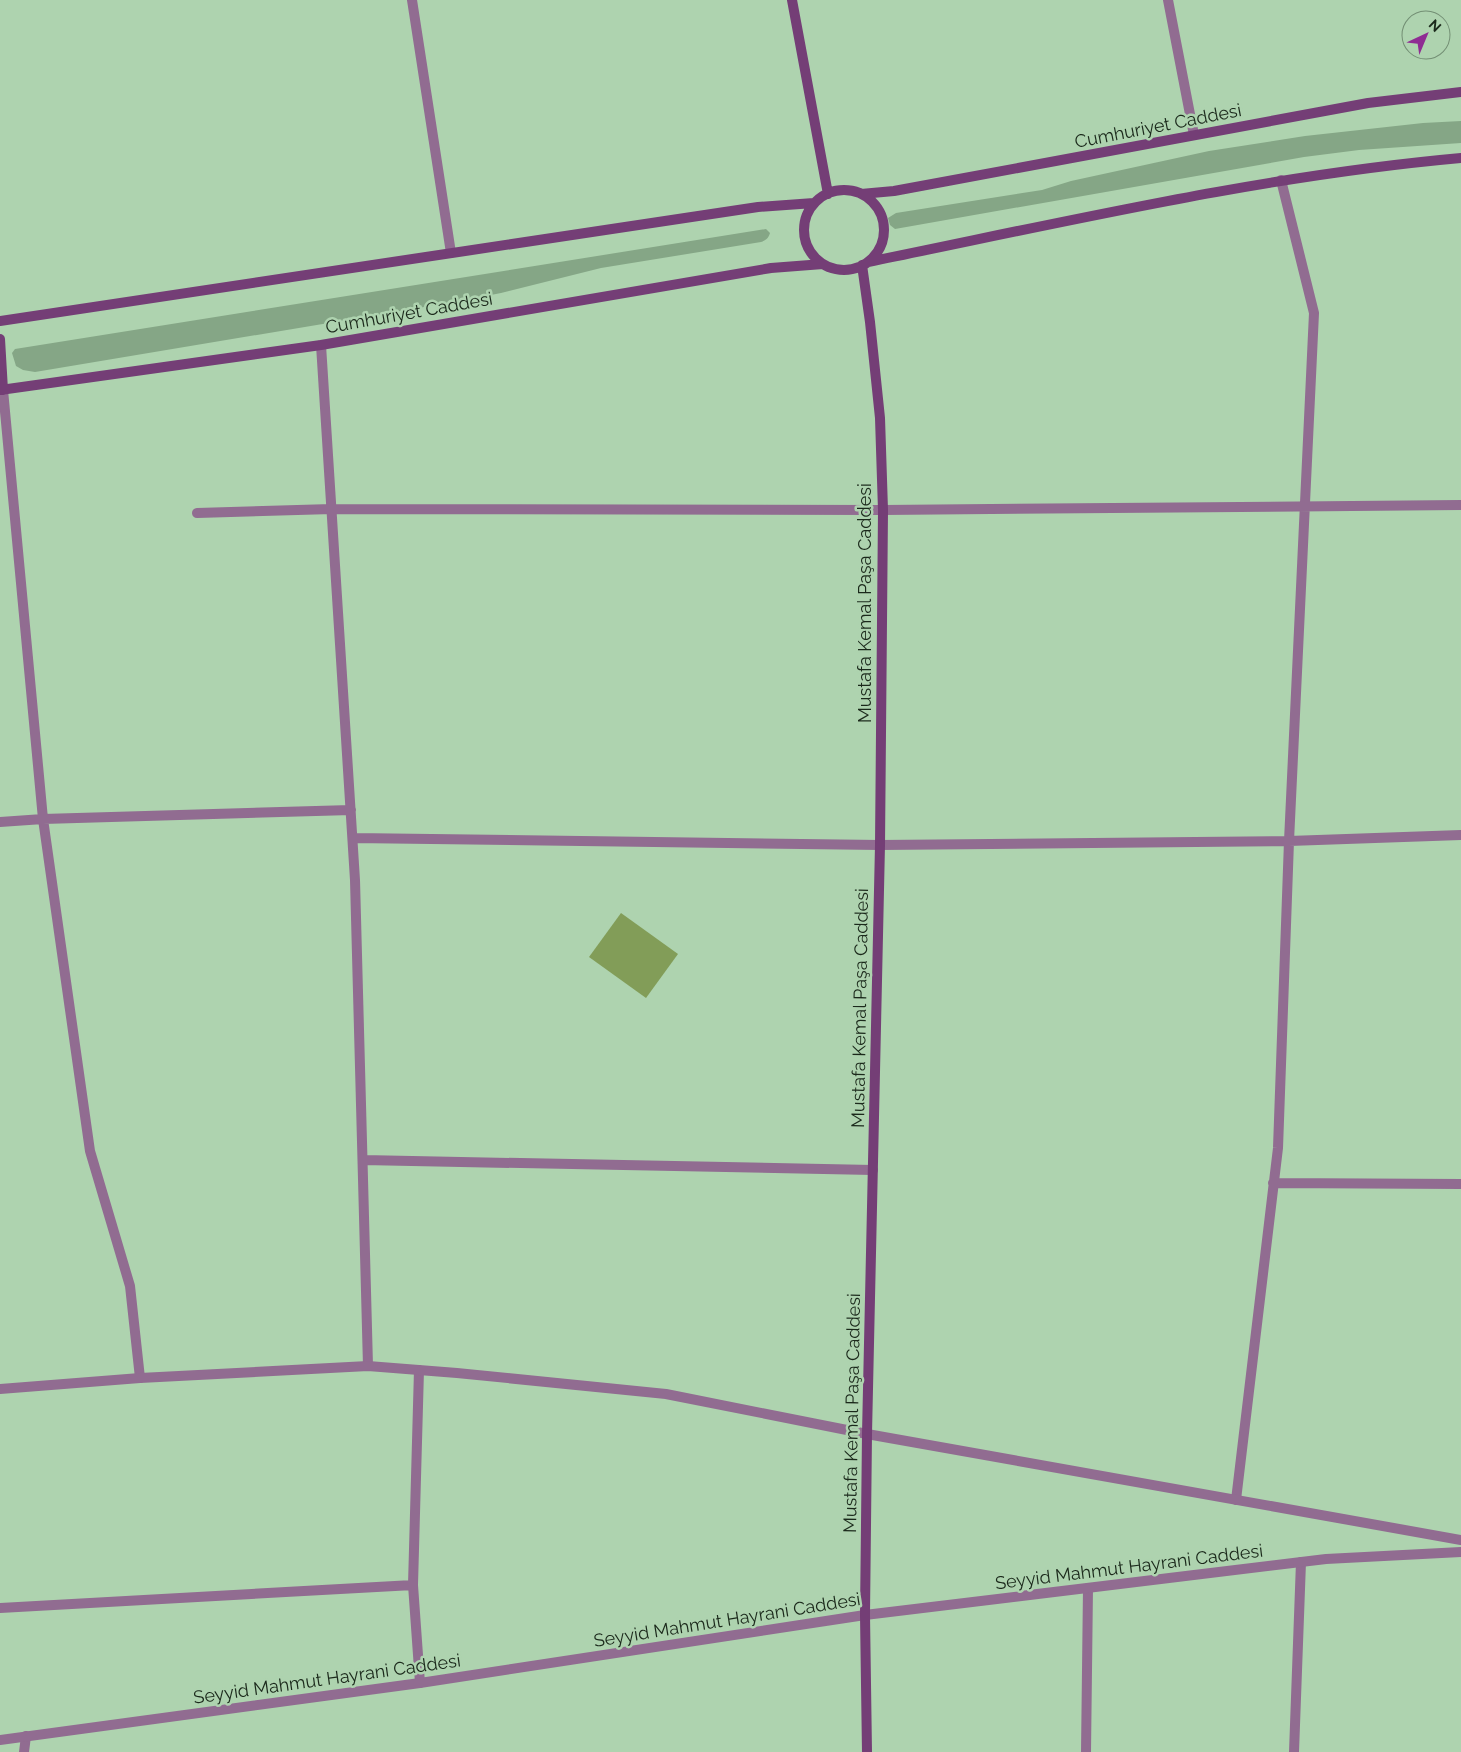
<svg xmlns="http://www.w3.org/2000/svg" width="1461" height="1752" font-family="Raleway,sans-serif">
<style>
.green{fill:#85a686}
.building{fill:#829d58}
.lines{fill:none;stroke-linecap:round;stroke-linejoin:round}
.minor{stroke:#916c91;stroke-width:10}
.tertiary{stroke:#916c91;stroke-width:10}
.secondary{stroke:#743e76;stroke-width:10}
.labels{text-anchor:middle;stroke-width:5;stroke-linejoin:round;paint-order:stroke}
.street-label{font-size:18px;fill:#1b291b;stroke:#aed3af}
</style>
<rect width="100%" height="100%" fill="#aed3af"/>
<path class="green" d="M 1461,121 L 1461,143 L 1359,150 L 1304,157 L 895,229 L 890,225 L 888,218 L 896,213 L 1042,190 L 1071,181 L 1209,151 L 1305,136 L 1423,123 Z
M 766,229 L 770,233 C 768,239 766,240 761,242 L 601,268 L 501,293 L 460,301 L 35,372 L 23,370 L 16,366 L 12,353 L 15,349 Z"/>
<path class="building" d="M 621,913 L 678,954 L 646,998 L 589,957 Z"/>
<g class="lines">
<path class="minor" d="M 412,0 L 451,253
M 1168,0 L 1194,135
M 321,345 L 355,880 L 368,1366
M 3,390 L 43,819 L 90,1151 L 130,1286 L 140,1378
M 197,513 L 332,509 L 883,510 L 1461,505
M 0,822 L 43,819 L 351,810
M 353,838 L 880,845 L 1289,841 L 1461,835
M 363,1160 L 873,1170
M 1273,1183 L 1461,1184
M 419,1370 L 413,1585 L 420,1683
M 1236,1500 L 1278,1148 L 1289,841 L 1314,313 L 1281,180
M 0,1608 L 413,1585
M 24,1752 L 26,1736
M 1086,1752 L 1088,1588
M 1294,1752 L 1301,1562"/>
<path class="tertiary" d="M 0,1389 L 140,1378 L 368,1366 L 457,1373 L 666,1394 L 867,1434 L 1461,1540
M 0,1740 L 420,1683 L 865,1615 L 1326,1559 L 1461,1552"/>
<path class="secondary" d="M 792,0 L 828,194
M804 230a40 40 0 1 1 80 0a40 40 0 1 1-80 0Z
M 861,194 L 894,191 L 1368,103 L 1461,92
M 868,262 C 1065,222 1261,176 1461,158
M 862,265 L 870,322 L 880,418 L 883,510 L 880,845 L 867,1434 L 865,1615 L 867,1752
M 0,321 L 758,207 L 814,203
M 0,339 L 3,390
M 0,390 L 321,345 L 771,268 L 823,264"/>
</g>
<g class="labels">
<g class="street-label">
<text transform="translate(1158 126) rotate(-11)" y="6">Cumhuriyet Caddesi</text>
<text transform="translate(409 313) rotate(-10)" y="6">Cumhuriyet Caddesi</text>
<text transform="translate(865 603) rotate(-90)" y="6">Mustafa Kemal Paşa Caddesi</text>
<text transform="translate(860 1008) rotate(-89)" y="6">Mustafa Kemal Paşa Caddesi</text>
<text transform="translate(852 1413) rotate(-89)" y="6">Mustafa Kemal Paşa Caddesi</text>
<text transform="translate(1129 1567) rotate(-7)" y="6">Seyyid Mahmut Hayrani Caddesi</text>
<text transform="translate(727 1620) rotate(-9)" y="6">Seyyid Mahmut Hayrani Caddesi</text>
<text transform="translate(327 1679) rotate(-8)" y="6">Seyyid Mahmut Hayrani Caddesi</text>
</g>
</g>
<g transform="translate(1426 35) rotate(44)"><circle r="24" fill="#aed3af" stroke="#738f74"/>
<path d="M0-4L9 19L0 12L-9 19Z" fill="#8f2c93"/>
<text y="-8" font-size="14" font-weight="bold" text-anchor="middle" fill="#1b291b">N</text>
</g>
</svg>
